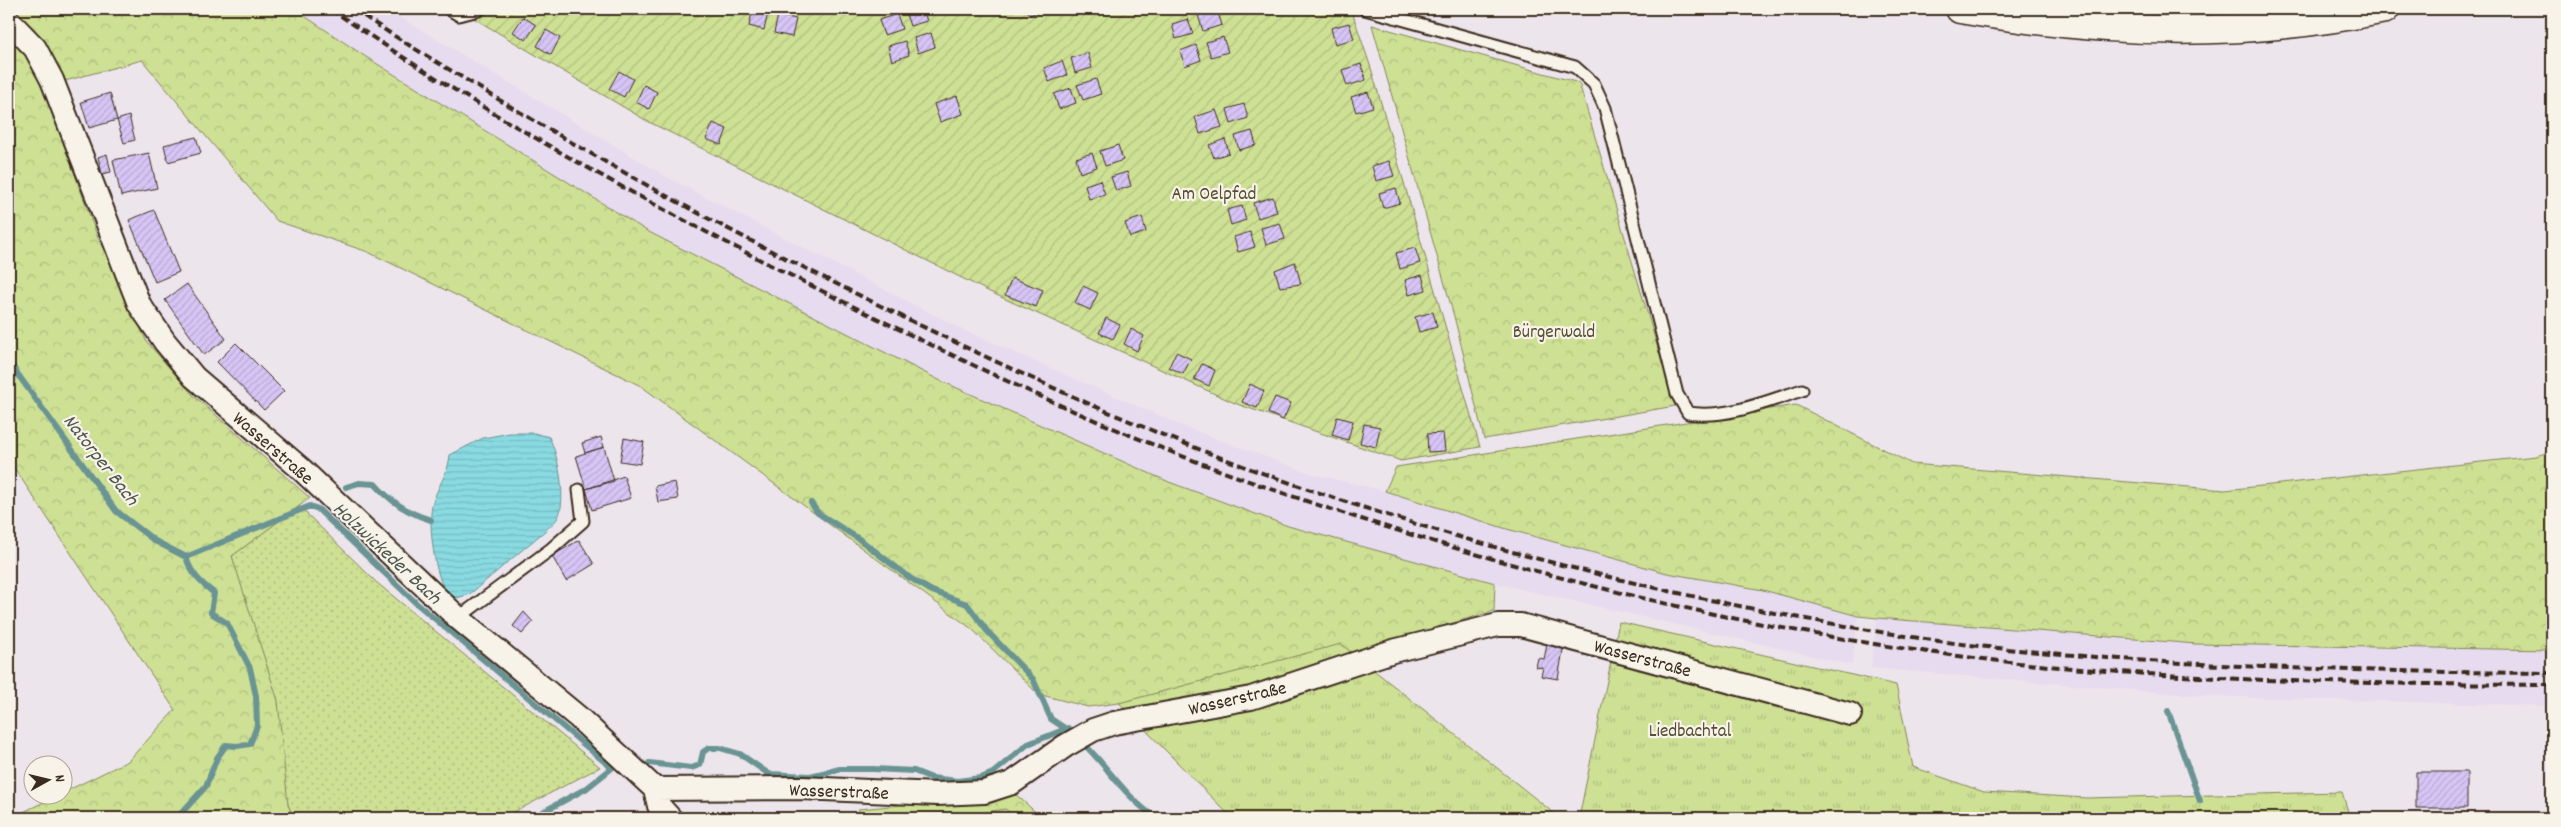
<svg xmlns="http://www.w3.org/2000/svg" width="2561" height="827" font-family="Dekko,sans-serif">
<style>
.built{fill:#e6dbef}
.grass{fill:url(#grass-dots);stroke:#848559}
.forest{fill:url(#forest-crowns);stroke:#848559}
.park{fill:url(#park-tufts);stroke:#848559}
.garden{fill:url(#garden-furrows);stroke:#848559}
.water{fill:url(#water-rules);stroke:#6a9493}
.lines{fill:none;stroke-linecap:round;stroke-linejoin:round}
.stream{stroke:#6a9493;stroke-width:6}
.building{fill:url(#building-hatch);stroke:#3b2a1e}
.lane-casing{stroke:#3b2a1e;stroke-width:15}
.street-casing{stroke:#3b2a1e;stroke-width:26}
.secondary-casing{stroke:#3b2a1e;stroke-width:31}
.lane{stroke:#f7f3e8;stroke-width:11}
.street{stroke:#f7f3e8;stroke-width:22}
.secondary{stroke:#f7f3e8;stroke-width:28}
.rail{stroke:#3b2a1e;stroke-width:4;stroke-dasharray:8 4;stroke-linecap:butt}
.labels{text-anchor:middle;stroke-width:4.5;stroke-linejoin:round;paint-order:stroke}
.park-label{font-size:19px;fill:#584e36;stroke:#f7f3e8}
.street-label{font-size:19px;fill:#3b2a1e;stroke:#f7f3e8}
.water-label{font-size:20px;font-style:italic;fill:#4e564f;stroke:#f7f3e8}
</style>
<defs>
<pattern id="grass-dots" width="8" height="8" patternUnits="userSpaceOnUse" patternTransform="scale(1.25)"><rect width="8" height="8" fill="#cde094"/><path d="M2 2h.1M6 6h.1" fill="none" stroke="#b1c07f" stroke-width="1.8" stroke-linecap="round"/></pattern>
<pattern id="forest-crowns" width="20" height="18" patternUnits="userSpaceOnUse" patternTransform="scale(1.25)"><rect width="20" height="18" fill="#cde094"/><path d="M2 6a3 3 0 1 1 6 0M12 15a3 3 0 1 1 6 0" fill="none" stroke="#b1c07f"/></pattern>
<pattern id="park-tufts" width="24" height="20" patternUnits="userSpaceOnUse" patternTransform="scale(1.25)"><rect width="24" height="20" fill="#cde094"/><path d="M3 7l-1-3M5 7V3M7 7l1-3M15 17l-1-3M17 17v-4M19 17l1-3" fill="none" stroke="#b1c07f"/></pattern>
<pattern id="garden-furrows" width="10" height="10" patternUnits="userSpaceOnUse" patternTransform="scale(1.25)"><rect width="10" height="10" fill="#cde094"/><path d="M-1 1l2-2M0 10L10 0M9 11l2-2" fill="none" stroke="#b1c07f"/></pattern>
<pattern id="water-rules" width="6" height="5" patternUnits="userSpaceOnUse" patternTransform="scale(1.25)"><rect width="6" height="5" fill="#89dae1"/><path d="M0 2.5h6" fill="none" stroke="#77bbc1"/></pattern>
<pattern id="building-hatch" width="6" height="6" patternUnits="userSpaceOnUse" patternTransform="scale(1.25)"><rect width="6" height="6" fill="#d7c5f6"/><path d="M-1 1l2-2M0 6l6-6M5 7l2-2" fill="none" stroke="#b9a9d2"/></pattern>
</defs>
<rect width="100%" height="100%" fill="#ede5ec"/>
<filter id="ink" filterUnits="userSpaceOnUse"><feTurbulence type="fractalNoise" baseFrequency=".02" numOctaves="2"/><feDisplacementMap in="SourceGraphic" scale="10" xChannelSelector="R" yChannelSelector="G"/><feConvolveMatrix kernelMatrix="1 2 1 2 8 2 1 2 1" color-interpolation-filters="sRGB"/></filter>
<g filter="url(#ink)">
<path class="built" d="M 294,9 L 386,9 L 670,179 L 961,329 L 1185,427 L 1312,474 L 1385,491 L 1507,529 L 1667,573 L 1763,590 L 1858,616 L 1852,665 L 1495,583 L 1288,526 L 1169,482 L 939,380 L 647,231 L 366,57 Z
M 1877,618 L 2196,644 L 2552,650 L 2552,706 L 2204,696 L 1871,668 Z"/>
<path class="grass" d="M 299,506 L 376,582 L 600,767 L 503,818 L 294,818 L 288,805 L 232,556 Z"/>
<path class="forest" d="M 9,9 L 294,9 L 366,57 L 647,231 L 939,380 L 1169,482 L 1288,526 L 1495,583 L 1494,611 L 1225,689 L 1088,707 L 1038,694 L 972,629 L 641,386 L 368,252 L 277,221 L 142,60 L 43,87 L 98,238 L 147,342 L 192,394 L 310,498 L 232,556 L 278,701 L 288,805 L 294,818 L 11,818 L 128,761 L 175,710 L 9,460 Z
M 1372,25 L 1579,83 L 1675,406 L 1484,439 L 1455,320 Z
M 1796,405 L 1912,464 L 2225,490 L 2536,456 L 2552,451 L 2552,650 L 2196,644 L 1877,618 L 1858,616 L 1763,590 L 1667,573 L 1507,529 L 1385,491 L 1396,467 Z
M 1011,790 L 1042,818 L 857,818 L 859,809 L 954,800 Z"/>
<path class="park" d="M 1619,622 L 1896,685 L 1913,767 L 1984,792 L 2086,798 L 2342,792 L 2350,818 L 1579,818 Z
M 1341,644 L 1560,818 L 1243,818 L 1228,814 L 1119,703 Z
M 1005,809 L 1018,818 L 950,818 Z"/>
<path class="garden" d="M 474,9 L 1351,9 L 1371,68 L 1480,447 L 1401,461 L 1237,404 L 992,293 L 647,121 L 470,16 Z"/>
<path class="water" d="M 510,433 L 534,433 L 549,437 C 558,454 568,502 557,519 C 554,523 549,527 546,530 L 470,594 L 457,598 C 454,596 449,595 447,592 C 435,581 428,522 432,506 C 436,488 449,473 450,455 L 483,438 Z"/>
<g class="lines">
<path class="stream" d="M 9,362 L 116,511 L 155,541 L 186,557
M 346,487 L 359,483 L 375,484 C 390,501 410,514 431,520
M 811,503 L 818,513 L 859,539 L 910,578 L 932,591 L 967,604 L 987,631 L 1033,679 L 1051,719 L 1075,735
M 2168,711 L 2200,801
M 1082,742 C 1108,767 1126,798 1156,818
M 649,763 L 691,768 L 700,765 L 703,752 L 709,748 L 720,748 L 740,754 L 769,774 L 810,776 L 840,769 L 873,769 L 914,771 L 932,778 L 957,781 L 981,778 L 993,773 L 1028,744 L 1068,728
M 177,818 L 206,786 L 217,758 L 226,745 L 237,746 L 250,744 L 257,726 L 256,696 L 250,668 L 227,623 L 211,613 L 214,593 C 201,583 191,574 186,557 L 310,506 L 318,509 L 416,603 L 612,768 L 587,788 L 532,818"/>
</g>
<path class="building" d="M 753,9 L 768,13 L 764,30 L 749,26 Z
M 911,9 L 923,9 L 927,21 L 910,26 L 905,11 Z
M 1026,9 L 1044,9 L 1044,10 L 1029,15 Z
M 1217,10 L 1222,25 L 1203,31 L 1198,15 Z
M 897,14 L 902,29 L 884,35 L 879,20 Z
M 778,15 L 796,19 L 792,37 L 774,33 Z
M 523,17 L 536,25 L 526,40 L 513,32 Z
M 1188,19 L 1193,34 L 1176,39 L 1172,24 Z
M 1349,23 L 1354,39 L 1335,44 L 1331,28 Z
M 546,30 L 560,38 L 551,55 L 537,46 Z
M 931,33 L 935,47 L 918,53 L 914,38 Z
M 1223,37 L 1228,52 L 1211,57 L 1206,42 Z
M 905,41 L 909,55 L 892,61 L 888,46 Z
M 1196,45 L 1201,60 L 1185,66 L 1180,51 Z
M 1088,53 L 1092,68 L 1075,73 L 1071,58 Z
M 1062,61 L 1067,75 L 1049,82 L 1044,68 Z
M 1361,64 L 1366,80 L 1347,86 L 1342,70 Z
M 619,71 L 633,79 L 624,97 L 609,89 Z
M 1096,79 L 1101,94 L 1083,100 L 1077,85 Z
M 644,85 L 657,92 L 649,109 L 636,102 Z
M 1071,88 L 1076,103 L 1059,109 L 1054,94 Z
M 1368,92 L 1373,107 L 1356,112 L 1351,97 Z
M 110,93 L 117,120 L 89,128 L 81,102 Z
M 957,96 L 963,114 L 940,122 L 934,104 Z
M 1244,104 L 1248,118 L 1231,124 L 1227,109 Z
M 1216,110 L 1222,127 L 1200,134 L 1195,117 Z
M 129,116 L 135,140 L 124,143 L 117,120 Z
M 713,123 L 727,129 L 721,145 L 706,139 Z
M 1252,131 L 1256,145 L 1239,150 L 1235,136 Z
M 196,137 L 201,153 L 168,162 L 164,145 Z
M 1225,139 L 1229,153 L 1214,158 L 1209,145 Z
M 1118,145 L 1123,160 L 1105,166 L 1100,151 Z
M 149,153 L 157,188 L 121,196 L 113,160 Z
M 1092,153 L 1097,167 L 1080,173 L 1076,158 Z
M 107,154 L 111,172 L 102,174 L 98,157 Z
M 1389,161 L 1394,176 L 1376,181 L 1372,166 Z
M 1127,172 L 1131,186 L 1116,191 L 1111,177 Z
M 1100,180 L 1105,194 L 1089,199 L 1085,185 Z
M 1396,188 L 1400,203 L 1383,208 L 1379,193 Z
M 1273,197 L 1277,212 L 1258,218 L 1253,203 Z
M 1242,206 L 1246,220 L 1231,225 L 1227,210 Z
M 154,210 L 179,272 L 155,282 L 129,220 Z
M 1142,217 L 1146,232 L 1130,237 L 1125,223 Z
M 1280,223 L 1285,239 L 1266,245 L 1261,228 Z
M 1250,232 L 1255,247 L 1238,252 L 1234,237 Z
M 1415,248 L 1420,263 L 1400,269 L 1396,253 Z
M 1295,262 L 1301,284 L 1280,287 L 1275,270 Z
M 1422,275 L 1426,290 L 1409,295 L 1405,280 Z
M 1012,278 L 1043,290 L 1036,307 L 1005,295 Z
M 187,284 L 226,339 L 204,355 L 165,300 Z
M 1083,286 L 1098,293 L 1090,310 L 1075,303 Z
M 1433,312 L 1437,327 L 1419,332 L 1415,317 Z
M 1106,318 L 1120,325 L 1113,339 L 1099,333 Z
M 1131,329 L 1144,336 L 1137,351 L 1124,344 Z
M 236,343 L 284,391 L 264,410 L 217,362 Z
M 1176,352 L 1191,359 L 1183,374 L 1169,367 Z
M 1202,364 L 1215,370 L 1209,386 L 1194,379 Z
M 1250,384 L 1264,391 L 1257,408 L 1242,402 Z
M 1275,397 L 1291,403 L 1283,420 L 1268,413 Z
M 1337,417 L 1353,421 L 1348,440 L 1332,435 Z
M 1364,424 L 1380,427 L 1376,447 L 1360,443 Z
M 1443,433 L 1445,451 L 1428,452 L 1427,434 Z
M 601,437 L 604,447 L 585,453 L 582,443 Z
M 624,438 L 644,442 L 640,464 L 620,461 Z
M 604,447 L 614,481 L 586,489 L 576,456 Z
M 624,476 L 631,498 L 592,510 L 586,489 Z
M 675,482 L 678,499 L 658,502 L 655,486 Z
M 579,540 L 594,564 L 566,581 L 552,556 Z
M 524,612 L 533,622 L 522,634 L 513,626 Z
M 1548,640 L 1564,644 L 1558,679 L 1541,676 L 1543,668 L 1536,667 L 1538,658 L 1544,659 Z
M 2416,772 L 2467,772 L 2467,808 L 2416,808 Z"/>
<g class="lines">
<defs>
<path id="lane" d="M 449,9 L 459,15 L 479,10
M 1365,9 L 1575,67 L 1594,84 L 1605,108 L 1677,394 L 1688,413 C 1725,419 1766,402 1802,390
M 458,618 L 551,549 L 583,521 L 579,490"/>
<path id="street" d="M 9,21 L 35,48 L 52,80 L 139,304 L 165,342 L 194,377 L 300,468 L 458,618 L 578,717 L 655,789 L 659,806 L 670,818
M 655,789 L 802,788 L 937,794 L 984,792 L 1012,783 L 1065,746 L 1093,730 L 1114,723 L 1251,698 L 1393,651 L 1498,625 L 1521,625 L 1850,714"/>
<path id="secondary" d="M 1960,9 C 2107,34 2237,39 2385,9"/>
</defs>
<use href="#lane" class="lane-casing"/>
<use href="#street" class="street-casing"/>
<use href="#secondary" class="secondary-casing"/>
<use href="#lane" class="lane"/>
<use href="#street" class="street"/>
<use href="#secondary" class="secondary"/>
<path class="rail" d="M 331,9 C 483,114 648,204 814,287 C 916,338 1019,389 1125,433 C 1213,470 1303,501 1393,529 C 1571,585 1752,628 1936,653 C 2141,681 2347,684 2552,685
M 354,9 C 395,38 439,63 483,90 C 587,153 692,212 801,266 C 965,349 1131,429 1305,488 C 1509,558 1718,608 1932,640 C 1986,648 2041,652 2095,657 C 2247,669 2399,672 2552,673"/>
</g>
</g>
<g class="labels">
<g class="park-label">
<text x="1214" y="199">Am Oelpfad</text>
<text x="1554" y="337">Bürgerwald</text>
<text x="1690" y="736">Liedbachtal</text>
</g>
<g class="street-label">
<text transform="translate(274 447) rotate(41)" y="7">Wasserstraße</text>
<text transform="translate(1643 657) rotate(15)" y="7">Wasserstraße</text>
<text transform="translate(1237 697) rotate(-13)" y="7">Wasserstraße</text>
<text transform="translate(839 790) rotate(2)" y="7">Wasserstraße</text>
</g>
<g class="water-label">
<text transform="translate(102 459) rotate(52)" y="7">Natorper Bach</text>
<text transform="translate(388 552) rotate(43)" y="7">Holzwickeder Bach</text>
</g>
</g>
<rect width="2561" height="827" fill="none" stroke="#f7f3e8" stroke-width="30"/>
<rect x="15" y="15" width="2531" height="797" fill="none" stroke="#3b2a1e" stroke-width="2" filter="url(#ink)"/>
<g transform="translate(48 780) rotate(82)"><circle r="24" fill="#f7f3e8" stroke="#aca397"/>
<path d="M0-4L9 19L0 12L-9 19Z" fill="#3b2a1e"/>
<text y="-8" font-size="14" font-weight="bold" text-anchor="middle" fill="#3b2a1e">N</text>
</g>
</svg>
